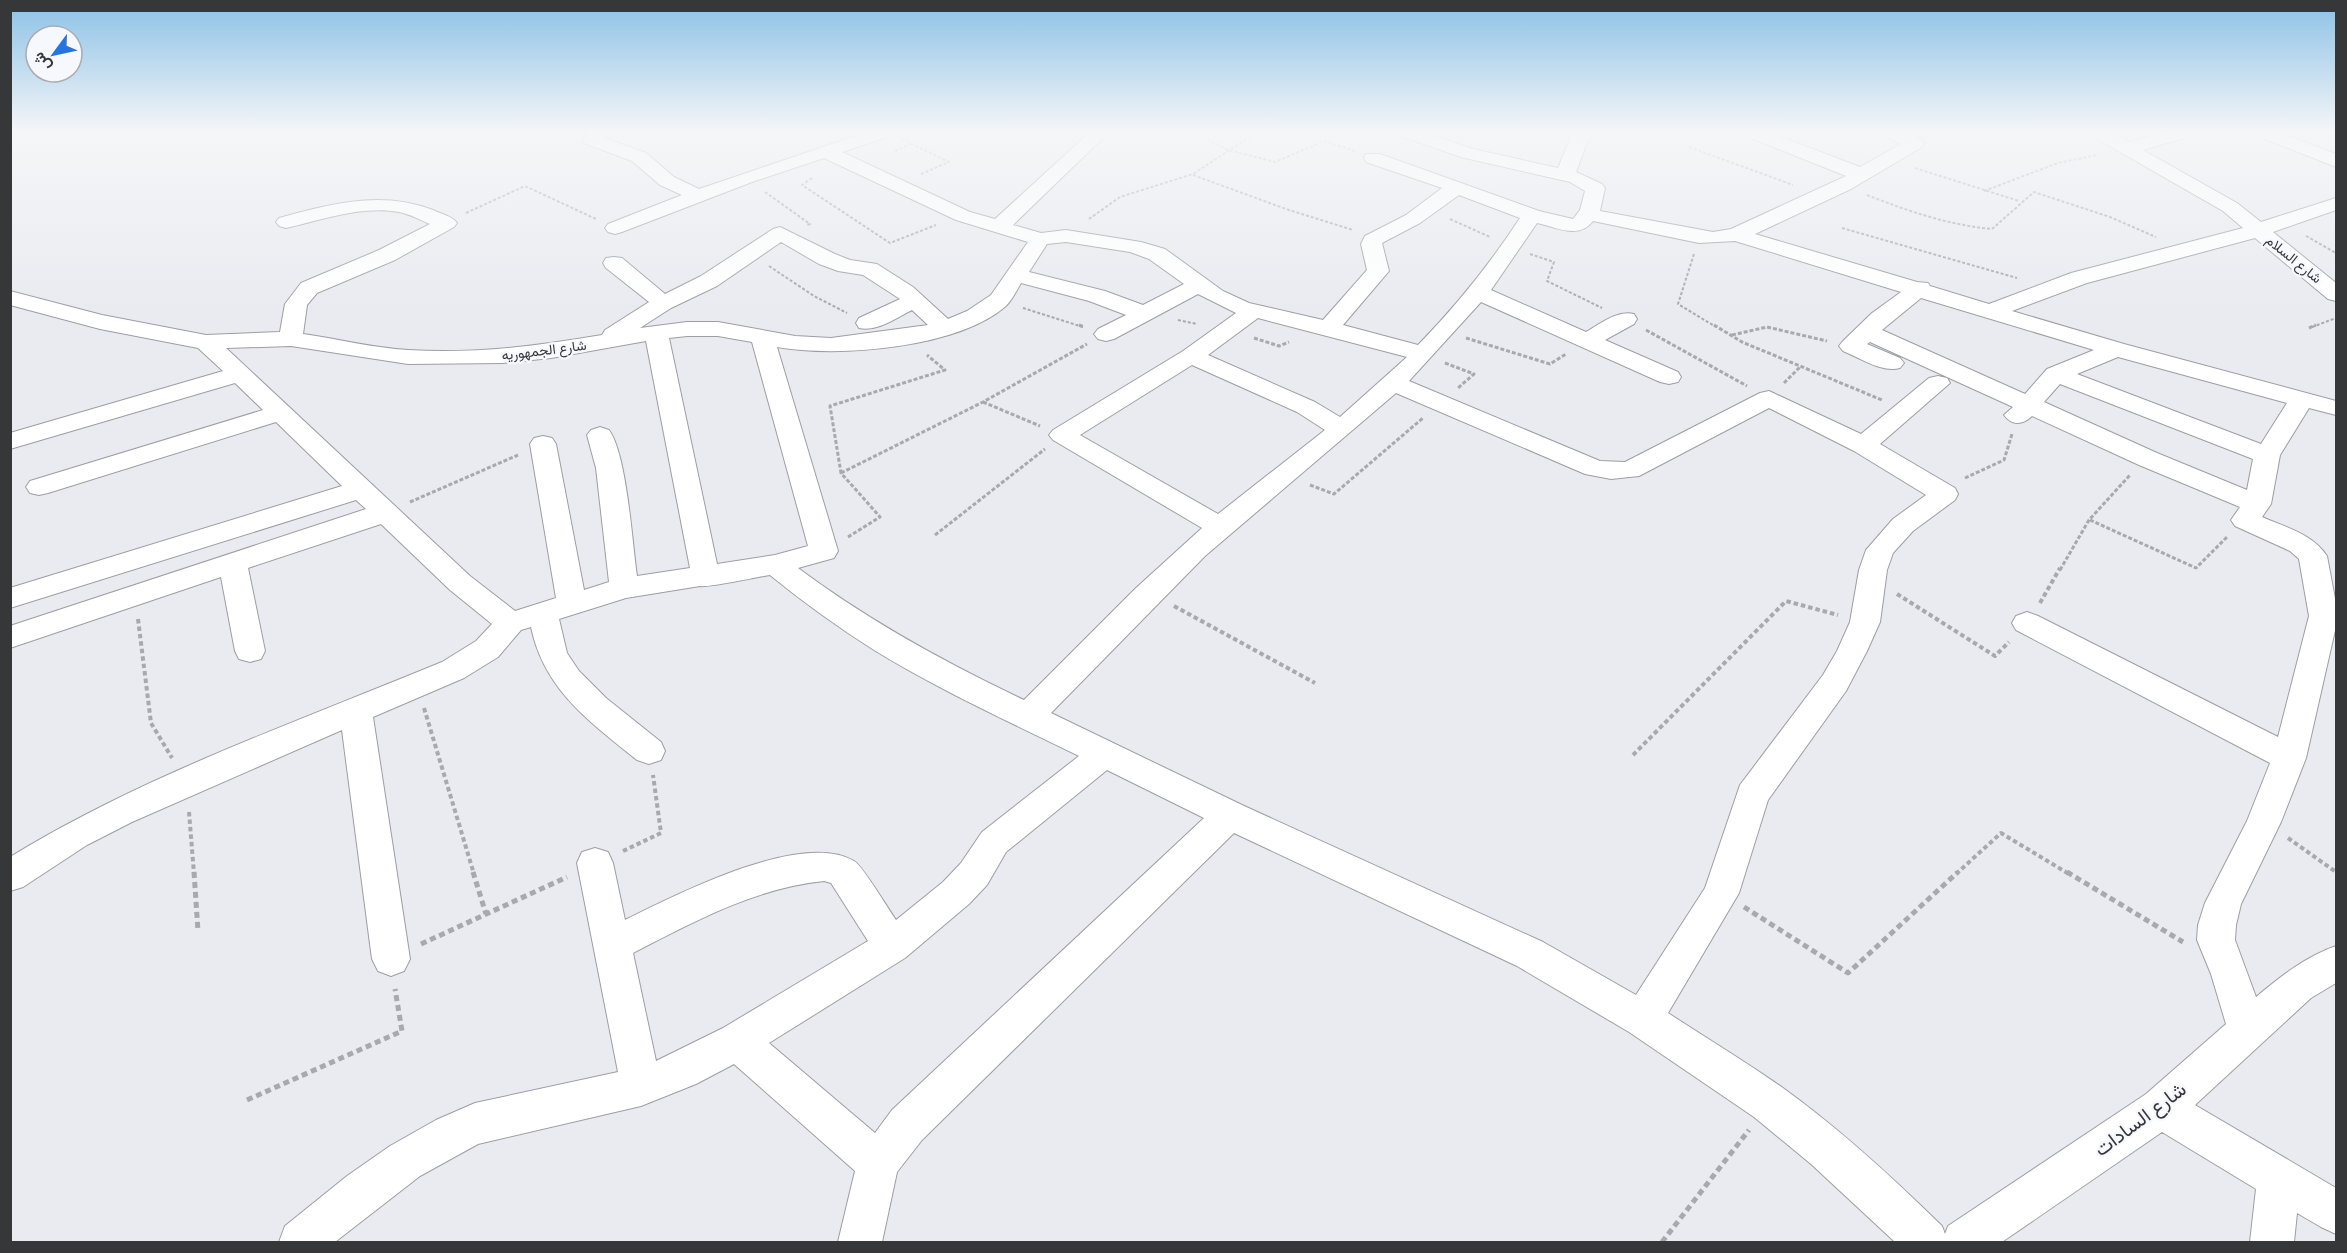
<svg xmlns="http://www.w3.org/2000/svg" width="2347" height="1253" font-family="'PT Sans Narrow',Vazirmatn,sans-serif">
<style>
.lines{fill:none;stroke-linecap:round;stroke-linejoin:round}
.street-casing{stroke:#9d9ea3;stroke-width:2}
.path-far3{stroke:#a7a9ad;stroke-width:2;stroke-dasharray:3 2;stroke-linecap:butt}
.path-far2{stroke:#a7a9ad;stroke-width:3;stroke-dasharray:4 2;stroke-linecap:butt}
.path-far1{stroke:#a7a9ad;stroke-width:4;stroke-dasharray:4.5 3;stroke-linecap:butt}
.path{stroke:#a7a9ad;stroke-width:5;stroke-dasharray:6 4;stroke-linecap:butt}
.street{fill:#fff;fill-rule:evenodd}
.labels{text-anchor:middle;stroke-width:4.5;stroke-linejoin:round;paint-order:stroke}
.far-street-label{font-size:14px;fill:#363739;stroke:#f7f8fe}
.near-street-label{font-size:20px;fill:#363739;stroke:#f7f8fe}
</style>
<rect width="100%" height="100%" fill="#e9ebf0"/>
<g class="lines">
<defs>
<path id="street" d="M 590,132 L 610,132 L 605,138 L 646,153 L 674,177 L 699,189 L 867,132 L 893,132 L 890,136 L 842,152 L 970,212 L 995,219 L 1090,132 L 1109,132 L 1013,225 L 1041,233 L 1066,230 L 1141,242 L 1165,249 L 1223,291 L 1249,303 L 1323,320 L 1367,270 L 1361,244 L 1365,236 L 1406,215 L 1442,188 L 1366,162 L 1364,158 L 1366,154 L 1380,154 L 1539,211 L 1573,219 L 1580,210 L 1585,191 L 1570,182 L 1461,157 L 1401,136 L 1398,132 L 1424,132 L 1473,149 L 1558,168 L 1573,132 L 1591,132 L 1576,172 L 1602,184 L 1605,188 L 1600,211 L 1713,232 L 1731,229 L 1846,176 L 1751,138 L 1749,134 L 1750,132 L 1768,132 L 1860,167 L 1901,144 L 1884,136 L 1881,132 C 1896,132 1914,130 1924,143 L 1922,147 L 1851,189 L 1755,234 L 1917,282 L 1928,283 L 1930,286 L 1989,304 L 2071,273 L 2243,228 L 2223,211 L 2092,136 L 2089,132 L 2111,132 L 2129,142 L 2166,132 L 2194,132 L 2191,136 L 2143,150 L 2237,203 L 2261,222 L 2336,198 L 2336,210 L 2273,232 L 2336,283 L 2336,301 L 2328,299 L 2255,238 L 2087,283 L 2012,311 L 2124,344 L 2336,401 L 2336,415 L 2309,408 L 2280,455 L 2271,504 L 2262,517 C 2285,527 2313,534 2327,556 L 2336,604 L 2336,626 L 2306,758 L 2281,822 L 2241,904 L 2236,925 L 2235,940 L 2256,997 C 2281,976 2305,957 2336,946 L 2336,983 L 2311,998 L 2195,1105 L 2336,1188 L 2336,1234 L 2321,1227 L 2297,1213 L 2294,1242 L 2250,1242 L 2256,1189 L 2162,1132 L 2002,1242 L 1895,1242 L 1811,1164 L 1754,1117 L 1629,1032 L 1517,966 L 1234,833 L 922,1140 L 897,1172 L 882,1242 L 838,1242 L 855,1171 L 734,1064 L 696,1084 L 641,1106 L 478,1144 L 420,1176 L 335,1242 L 279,1242 L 285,1226 L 347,1176 L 390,1146 L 436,1120 L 475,1103 L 618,1072 L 577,863 L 582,852 L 595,848 L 608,852 L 613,863 L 625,920 C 676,895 801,830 854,861 C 863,866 888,909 896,920 L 943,882 L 961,863 L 982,832 L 1079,756 C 1010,722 939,690 874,650 C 838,627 803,602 770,575 C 757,577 707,588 700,586 L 626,598 L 559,619 L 567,653 L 579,671 L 606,698 L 661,742 L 665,751 L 661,760 L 649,764 L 637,760 C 590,722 544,690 531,627 L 521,630 L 498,657 L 464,678 L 373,717 L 410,959 L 404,971 L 391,976 L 378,971 L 372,959 L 342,730 L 132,822 L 87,845 L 23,887 L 10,891 L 10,857 C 144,775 297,722 442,662 L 476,641 L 492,624 L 450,590 L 381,524 L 248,568 L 265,651 L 261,659 L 250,662 L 239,659 L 235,651 L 221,577 L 10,648 L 10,626 L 366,509 L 356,500 L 10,608 L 10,588 L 342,486 L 276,422 L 48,493 L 39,495 L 30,493 L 26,487 L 30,481 L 263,410 L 235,383 L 10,449 L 10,433 L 223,371 L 198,348 L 100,329 L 10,305 L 10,291 L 102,315 L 206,335 L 280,332 L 285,304 L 301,283 L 379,250 L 430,224 C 420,220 410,214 399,212 C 362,205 321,220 286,228 L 279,226 L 276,222 L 279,218 C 332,204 380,190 433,210 C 441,214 452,216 457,223 L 454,227 L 395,260 L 317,293 L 307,305 L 303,334 C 338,339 374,348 408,350 C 473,354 538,346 602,335 L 605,330 L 649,302 L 606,268 L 603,263 L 606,258 L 614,257 L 622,258 L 665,294 L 701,276 L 773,229 L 780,227 L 835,254 L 850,260 L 877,264 L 913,287 L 948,319 L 967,311 L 991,295 L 1028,242 L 956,220 L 824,158 L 752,182 L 622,232 L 615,234 L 608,232 L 605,228 L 608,224 L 682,195 L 660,185 L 632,161 L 584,143 L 582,139 ZM 1459,195 L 1520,218 C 1490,264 1456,306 1418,345 L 1343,325 L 1389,271 L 1382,243 L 1420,223 ZM 1593,221 L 1699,243 L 1735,241 L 1901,292 L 1872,313 L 1843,341 L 1839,346 L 1843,351 C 1860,358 1882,373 1900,368 L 1904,363 L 1900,358 L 1867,344 L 1870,342 L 2013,407 L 2004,415 C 2012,426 2023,425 2032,416 L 2139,465 L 2240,507 L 2231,520 L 2235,526 L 2290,551 L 2299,559 L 2309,616 L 2278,737 L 2038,616 L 2027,612 L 2016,616 L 2012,623 L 2016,630 L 2270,763 L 2247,821 L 2205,903 L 2198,925 L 2197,940 L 2211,974 L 2226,1024 L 2146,1094 L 1948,1226 L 1945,1234 L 1942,1226 C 1892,1177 1840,1129 1783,1088 C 1746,1062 1706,1038 1668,1013 L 1739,893 L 1768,800 L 1846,691 L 1867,651 L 1880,622 L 1887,570 L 1893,553 L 1913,531 L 1955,500 L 1958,494 L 1955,488 L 1880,444 L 1950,383 L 1947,378 L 1938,376 L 1929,378 L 1861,434 L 1769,391 L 1760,393 L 1625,462 L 1600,461 L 1409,381 L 1481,302 L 1660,382 L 1669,384 L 1678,382 L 1681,377 L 1678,372 L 1605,340 L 1634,324 L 1637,319 L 1634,314 C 1617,310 1600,324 1586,332 L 1491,290 L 1537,223 C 1556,227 1579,240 1593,221 ZM 781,242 L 819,264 L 838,271 L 863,275 L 900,299 L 859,318 L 856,323 L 859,328 C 877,332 896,318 912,310 L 928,325 L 831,338 L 795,336 L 718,322 L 687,322 L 640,328 L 671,308 L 717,286 ZM 1066,242 L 1130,252 L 1149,259 L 1184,284 L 1143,305 L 1105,291 L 1029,272 L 1047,244 ZM 1021,283 L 1089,301 L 1126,315 L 1098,329 L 1094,334 L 1098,339 L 1106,341 L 1114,339 L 1198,294 L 1236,313 L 1183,351 L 1053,430 L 1049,435 L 1053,440 L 1202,528 L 1136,588 L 1024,700 C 944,662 869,621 798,568 L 834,558 L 838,551 L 777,347 C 838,358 958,348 1006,306 C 1012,300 1017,290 1021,283 ZM 1921,298 L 2094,350 L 2047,369 L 2025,394 L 1882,330 ZM 1258,318 L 1407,357 L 1340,417 L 1315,402 L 1208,355 ZM 687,336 L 718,336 L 752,342 L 808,546 L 775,555 L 717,564 L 669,338 ZM 646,341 L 690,568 L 637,576 C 632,542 627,455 609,430 L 600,427 L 591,430 L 587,435 L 596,468 L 609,582 L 584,590 L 556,444 L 552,438 L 543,436 L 534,438 L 530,444 L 556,598 L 515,611 L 470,576 L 226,348 L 291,346 L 408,364 L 502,363 L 551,358 ZM 2118,357 L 2287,403 L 2261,444 L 2077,374 ZM 1192,365 L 1297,412 L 1325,430 L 1218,514 L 1080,435 ZM 2060,384 L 2253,459 L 2247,490 L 2157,453 L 2044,402 ZM 1396,393 L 1585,474 L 1611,479 L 1639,476 L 1769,408 L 1854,451 L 1926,495 L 1893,519 L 1866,550 L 1859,570 L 1850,622 L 1837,651 L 1823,675 L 1740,785 L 1705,888 L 1636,995 L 1543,942 L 1242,805 L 1051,713 L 1205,556 ZM 1107,770 L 1204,818 L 892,1110 L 875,1133 L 769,1043 L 905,958 L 969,904 L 987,885 L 1006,852 ZM 824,881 L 831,883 L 868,941 L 723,1028 L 656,1061 L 633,953 C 693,922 755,888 824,881 Z
M 2255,132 L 2279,132 L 2336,154 L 2336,167 L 2258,136 Z"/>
</defs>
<use href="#street" class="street-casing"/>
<path class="path-far3" d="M 799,132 L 807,138
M 1194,132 L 1228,150 L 1275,162 L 1324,141 L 1355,151
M 1281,132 L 1292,132
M 902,139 L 949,162 L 921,174
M 1689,147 L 1793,185
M 895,151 L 911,144
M 1915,168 L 2019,201
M 1193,175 L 1286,209 L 1353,230
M 812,178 L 802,185 L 890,243 L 936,225
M 1984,191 L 2058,163 L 2097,155
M 765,192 L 810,224 L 807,225
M 1867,195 C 1908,211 1948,225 1992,229 L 2034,192 L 2110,217 L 2156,237
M 466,213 L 525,186 L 596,219
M 1089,219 L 1120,197 L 1193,174 L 1257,132
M 1450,219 L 1490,237
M 1842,228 L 2017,278
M 2306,236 L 2336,253
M 1530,254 L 1554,262 L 1547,281 L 1602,308
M 1694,254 L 1678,304 L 1716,327
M 769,266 L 814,296 L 847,313
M 1023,308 L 1083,327
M 1178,320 L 1197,324
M 2312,327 L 2336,318"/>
<path class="path-far2" d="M 1079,325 L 1084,327
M 1714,325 L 1742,342 L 1882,400
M 2309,328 L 2316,325
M 1646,330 L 1747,386
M 1732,335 L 1767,327 L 1827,341
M 1254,338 L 1279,346 L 1289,342
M 1466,338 L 1550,364 L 1566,354
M 1445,363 L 1474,374 L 1458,388
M 1784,383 L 1800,367
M 983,402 L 1040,426
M 841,473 L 983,402 L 1087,344
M 1965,478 L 2004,460 L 2012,434
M 1310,485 L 1334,494 L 1423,418
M 410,502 L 518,455
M 2090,520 L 2196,568 L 2227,537
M 935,535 L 1045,449
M 848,537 L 880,517 L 841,473 L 830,406 L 945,370 L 927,355
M 2060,570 L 2089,520 L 2130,475"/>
<path class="path-far1" d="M 1897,594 L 1995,656 L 2009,642
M 2040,603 L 2060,568
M 1174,606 L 1315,683
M 138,619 L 151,723 L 172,758
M 424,708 L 474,874
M 1633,755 L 1786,601 L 1838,615
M 189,812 L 194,874
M 2288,838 L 2336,872
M 623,851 L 661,833 L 653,775
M 1956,874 L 2001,833 L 2069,874"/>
<path class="path" d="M 194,872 L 198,931
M 473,872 L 486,914
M 2067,872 L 2183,942
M 1744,907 L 1848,973 L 1958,872
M 421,944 L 567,877
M 247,1100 L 402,1031 L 395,989
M 1662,1242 L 1749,1130"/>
<use href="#street" class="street"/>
</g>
<linearGradient id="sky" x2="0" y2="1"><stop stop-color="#8bc1e6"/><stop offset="0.43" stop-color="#f5f6f8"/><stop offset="1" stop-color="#f5f6f8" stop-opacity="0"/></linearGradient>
<rect width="2347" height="307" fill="url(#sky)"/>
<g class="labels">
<g class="far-street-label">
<text transform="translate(2294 259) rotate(39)" y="5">شارع السلام</text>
<text transform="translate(544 350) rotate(-7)" y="5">شارع الجمهوريه</text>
</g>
<g class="near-street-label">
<text transform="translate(2140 1119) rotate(-37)" y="7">شارع السادات</text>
</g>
</g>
<rect width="2347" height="1253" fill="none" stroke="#363739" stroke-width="24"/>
<g transform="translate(54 54) rotate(237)"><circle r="28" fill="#f7f8fe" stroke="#aaabaf" stroke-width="1.5"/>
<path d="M0-4.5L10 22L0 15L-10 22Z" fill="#2574df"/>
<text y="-9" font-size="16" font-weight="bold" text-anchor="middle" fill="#363739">ش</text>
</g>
</svg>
